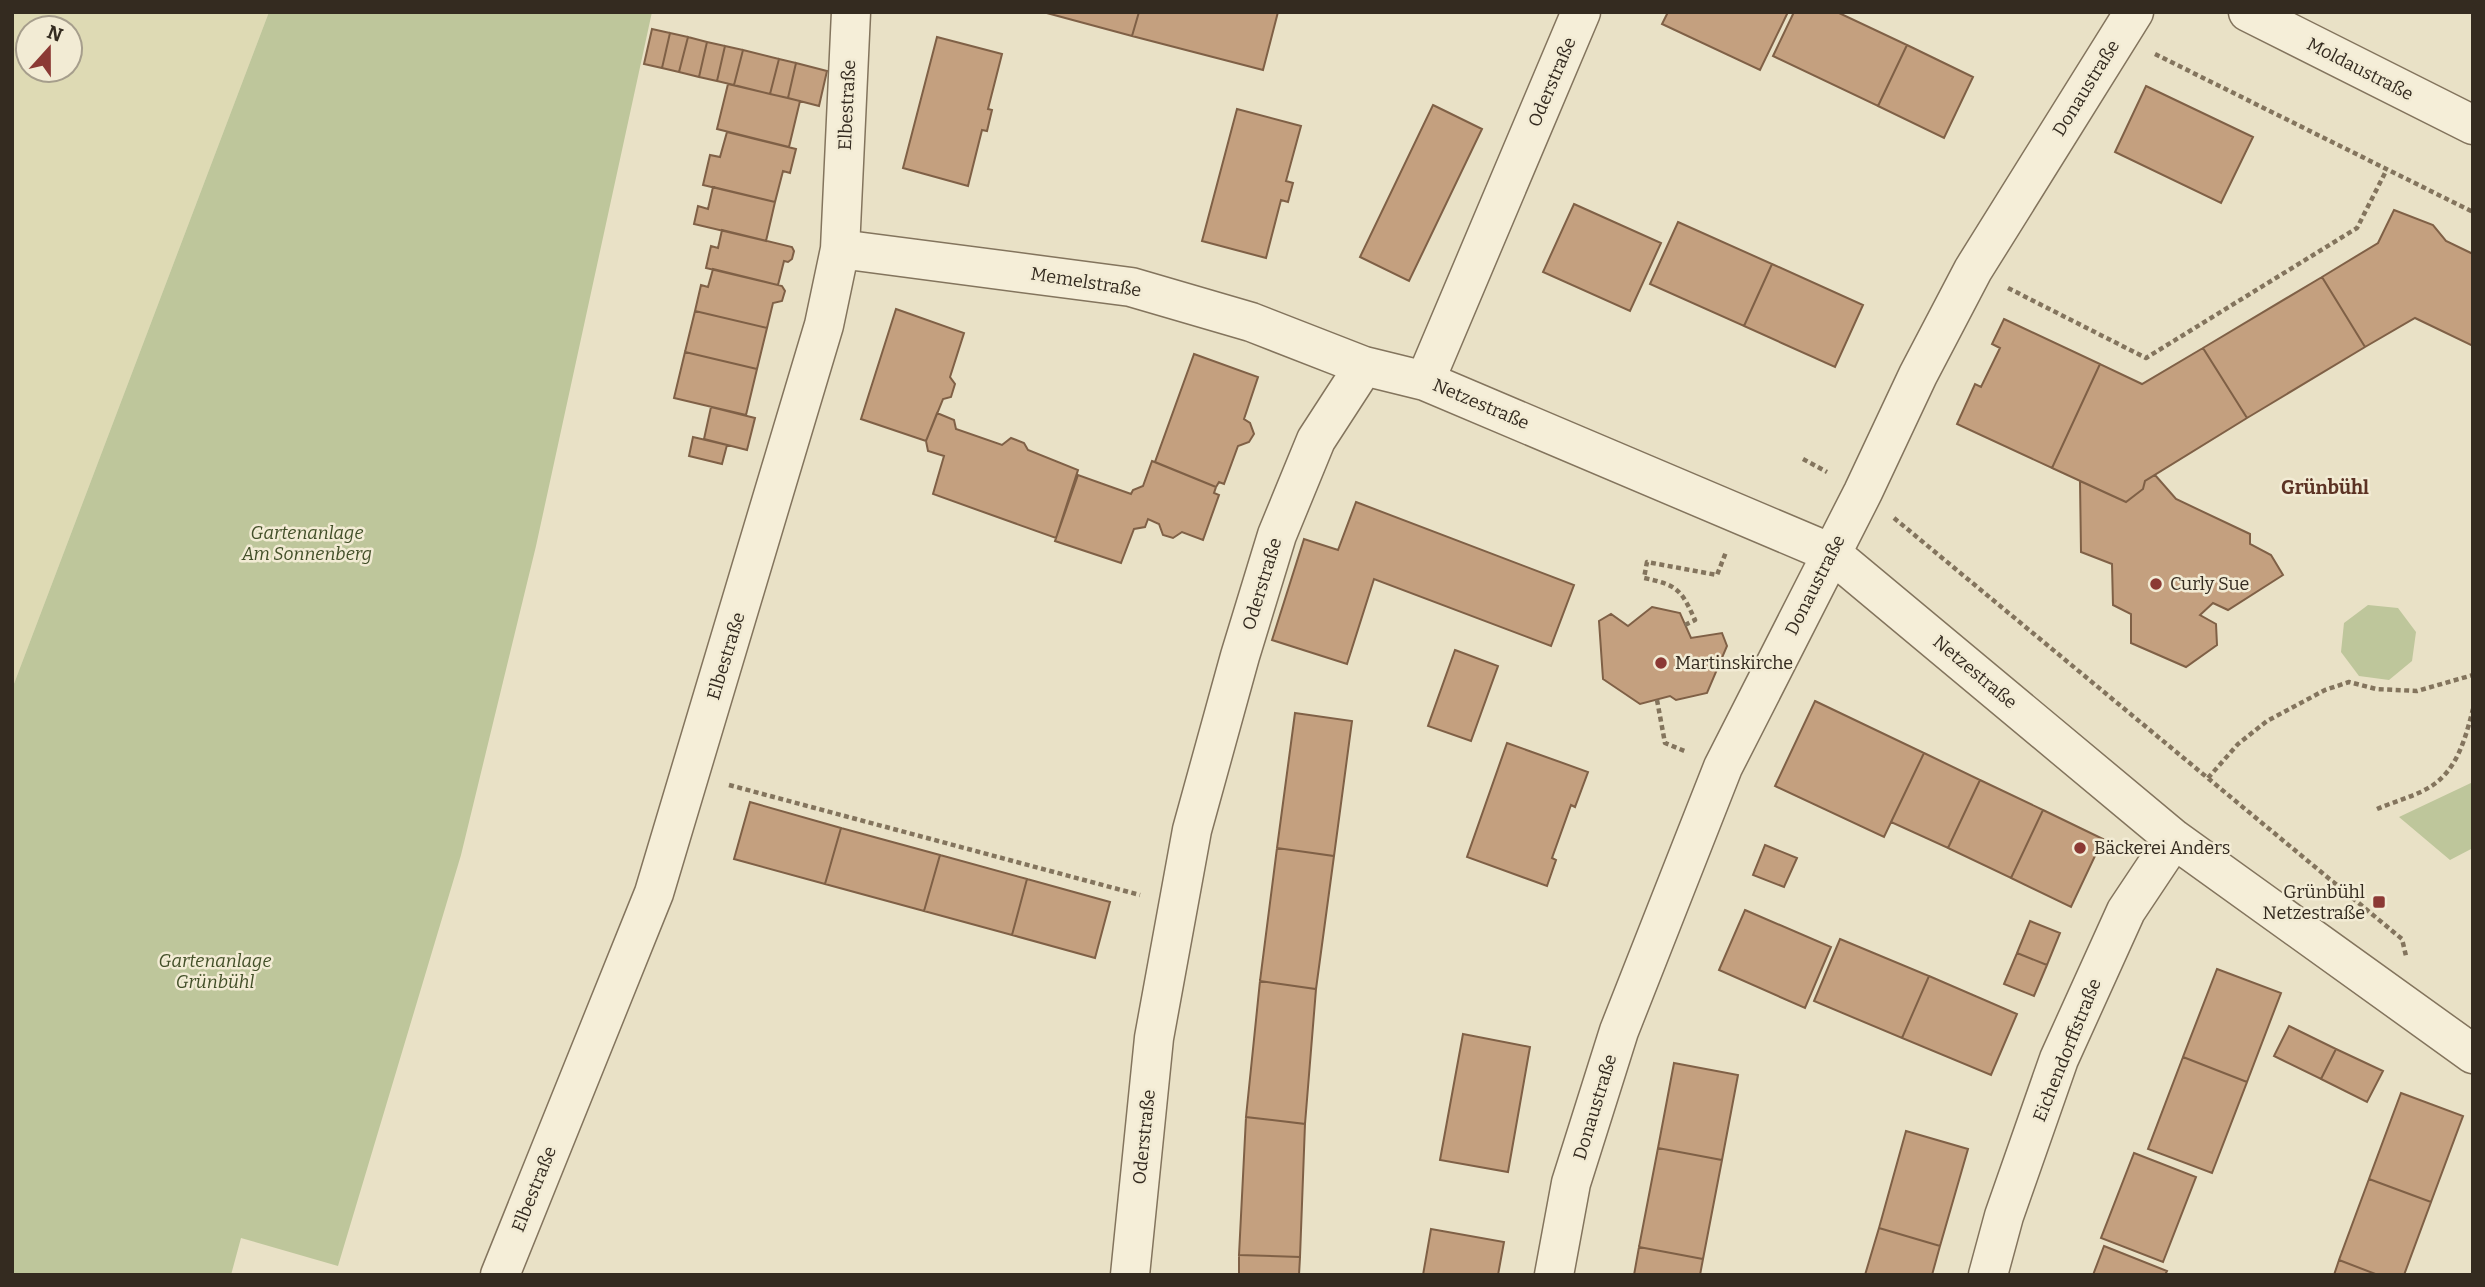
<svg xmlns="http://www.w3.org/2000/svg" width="2485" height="1287" font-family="Bitter,serif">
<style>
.farmland{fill:#dedab4;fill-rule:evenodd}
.green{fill:#bec69b}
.building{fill:#c4a07f;stroke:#7f6046;stroke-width:2}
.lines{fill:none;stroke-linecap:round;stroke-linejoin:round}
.minor-casing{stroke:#83745d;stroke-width:41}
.path{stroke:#83745d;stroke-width:4.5;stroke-dasharray:5 3.5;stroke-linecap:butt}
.minor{stroke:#f5eed8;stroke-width:38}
.poi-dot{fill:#8b3934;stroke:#f2ebd4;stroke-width:2.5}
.labels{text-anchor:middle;stroke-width:5;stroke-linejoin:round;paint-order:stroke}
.street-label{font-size:18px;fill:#342b20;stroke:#f2ebd4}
.park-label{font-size:18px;font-style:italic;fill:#424f28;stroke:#f2ebd4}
.poi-label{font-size:18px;fill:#342b20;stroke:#f2ebd4;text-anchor:start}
.neighbourhood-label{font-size:19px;font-weight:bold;fill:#5c3324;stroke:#f2ebd4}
</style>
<rect width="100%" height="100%" fill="#e9e1c6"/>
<path class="farmland" d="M 12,12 L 269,12 L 12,689 ZM 28,28 L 70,28 L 70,70 L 28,70 Z"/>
<path class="green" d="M 269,12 L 652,12 L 536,546 L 461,855 L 338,1266 L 241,1238 L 231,1275 L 12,1275 L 12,689 Z
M 2368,605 L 2398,608 L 2416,632 L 2412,661 L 2389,680 L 2359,676 L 2341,652 L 2344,623 Z
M 2473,782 L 2473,848 L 2450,860 L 2399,817 Z"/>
<path class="building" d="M 1043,12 L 1139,12 L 1132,36 Z
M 1139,12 L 1278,12 L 1263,70 L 1132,36 Z
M 1668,12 L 1788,12 L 1760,70 L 1662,24 Z
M 1794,12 L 1837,12 L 1907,45 L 1878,106 L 1773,56 Z
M 652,29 L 670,33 L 662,68 L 644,64 Z
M 670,33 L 688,37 L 679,72 L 662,68 Z
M 688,37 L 707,42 L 699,77 L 679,72 Z
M 937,37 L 1002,54 L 988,109 L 992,110 L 987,131 L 982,130 L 968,186 L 903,168 Z
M 707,42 L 725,46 L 717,81 L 699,77 Z
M 1907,45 L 1973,77 L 1944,138 L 1878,106 Z
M 725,46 L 743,50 L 734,85 L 717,81 Z
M 743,50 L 779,59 L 770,94 L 734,85 Z
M 779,59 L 796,63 L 788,98 L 770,94 Z
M 796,63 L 827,71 L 819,106 L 788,98 Z
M 728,84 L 800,101 L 789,147 L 717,129 Z
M 2146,86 L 2253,137 L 2221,203 L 2115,152 Z
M 1433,105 L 1482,129 L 1409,281 L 1360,257 Z
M 1237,109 L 1301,126 L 1286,181 L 1293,183 L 1288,202 L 1281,200 L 1266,258 L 1202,241 Z
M 727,132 L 796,149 L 790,173 L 783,171 L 775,202 L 703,185 L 710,155 L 720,157 Z
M 713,187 L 775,202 L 766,241 L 694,224 L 698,206 L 708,209 Z
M 1574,204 L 1661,243 L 1630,311 L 1543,272 Z
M 2394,210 L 2433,225 L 2446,241 L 2473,254 L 2473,346 L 2415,318 L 2365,347 L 2322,277 L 2378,243 Z
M 1678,222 L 1772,264 L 1744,326 L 1650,284 Z
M 722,230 L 792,247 L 794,251 L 792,259 L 788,262 L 784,261 L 778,285 L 706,268 L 711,246 L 718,248 Z
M 1772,264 L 1863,305 L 1835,367 L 1744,326 Z
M 713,269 L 782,286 L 785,291 L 782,301 L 773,303 L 767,328 L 695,311 L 701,285 L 708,287 Z
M 2322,277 L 2365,347 L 2247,418 L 2203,348 Z
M 896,309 L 964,333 L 950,377 L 955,384 L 951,397 L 943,399 L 926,441 L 861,419 Z
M 695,311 L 767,328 L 757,369 L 685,352 Z
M 2004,319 L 2100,364 L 2052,468 L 1957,424 L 1975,384 L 1981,387 L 2000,348 L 1992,344 Z
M 2203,348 L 2247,418 L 2145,481 L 2143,489 L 2126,502 L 2052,468 L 2100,364 L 2142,384 Z
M 685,352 L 757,369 L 746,415 L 674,398 Z
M 1194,354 L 1258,377 L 1244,419 L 1250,423 L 1254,434 L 1249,442 L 1238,446 L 1224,484 L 1219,482 L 1216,487 L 1155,462 Z
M 711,407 L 755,418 L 747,450 L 704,439 Z
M 937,413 L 954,420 L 956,429 L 1002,445 L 1011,438 L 1024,443 L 1028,450 L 1078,470 L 1056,538 L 933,494 L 944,456 L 928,451 L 926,441 Z
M 693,437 L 727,445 L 722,464 L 689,456 Z
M 1152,461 L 1216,487 L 1214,493 L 1219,495 L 1203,540 L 1182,532 L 1173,538 L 1163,535 L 1159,524 L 1148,519 L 1145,527 L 1134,529 L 1121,563 L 1055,541 L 1078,475 L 1131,494 L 1133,490 L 1143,486 Z
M 2155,475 L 2176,499 L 2250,534 L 2250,544 L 2271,555 L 2283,575 L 2228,610 L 2213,603 L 2200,615 L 2216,624 L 2217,645 L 2186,667 L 2131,643 L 2131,614 L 2113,605 L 2112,564 L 2081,552 L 2080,481 L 2126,502 L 2143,489 L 2145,481 Z
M 1356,502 L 1574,585 L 1551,646 L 1374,579 L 1347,664 L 1272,640 L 1304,539 L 1338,550 Z
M 1652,607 L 1680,613 L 1691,638 L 1722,633 L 1727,646 L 1707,693 L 1676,700 L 1670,696 L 1640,704 L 1603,679 L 1599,621 L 1611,614 L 1628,626 Z
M 1455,650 L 1498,666 L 1471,741 L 1428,726 Z
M 1815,701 L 1924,753 L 1884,837 L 1775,786 Z
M 1295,713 L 1352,721 L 1334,856 L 1277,848 Z
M 1507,743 L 1588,772 L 1575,807 L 1571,805 L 1552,858 L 1556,860 L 1547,886 L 1467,857 Z
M 1924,753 L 1980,780 L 1948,848 L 1891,822 Z
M 1980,780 L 2043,810 L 2011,878 L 1948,848 Z
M 750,802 L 841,828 L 825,884 L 734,859 Z
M 2043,810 L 2103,839 L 2071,907 L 2011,878 Z
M 841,828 L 940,855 L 924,911 L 825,884 Z
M 1765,845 L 1797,858 L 1784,887 L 1753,875 Z
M 1277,848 L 1334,856 L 1316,989 L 1260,981 Z
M 940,855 L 1027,879 L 1012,935 L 924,911 Z
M 1027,879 L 1110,902 L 1095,958 L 1012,935 Z
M 1745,910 L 1831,947 L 1805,1008 L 1719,970 Z
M 2030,921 L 2060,933 L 2047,965 L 2017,953 Z
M 1840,939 L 1929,976 L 1902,1038 L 1814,1001 Z
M 2017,953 L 2047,965 L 2034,996 L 2004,984 Z
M 2217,969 L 2281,993 L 2247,1082 L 2183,1057 Z
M 1929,976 L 2017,1014 L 1991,1075 L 1902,1038 Z
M 1260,981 L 1316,989 L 1305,1124 L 1246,1117 Z
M 2289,1026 L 2336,1049 L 2321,1079 L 2274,1056 Z
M 1463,1034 L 1530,1047 L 1508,1172 L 1440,1160 Z
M 2336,1049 L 2383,1071 L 2367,1102 L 2321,1079 Z
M 2183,1057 L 2247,1082 L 2212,1173 L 2148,1149 Z
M 1674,1063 L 1738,1075 L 1722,1160 L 1658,1148 Z
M 2401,1093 L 2463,1116 L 2431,1202 L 2369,1179 Z
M 1246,1117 L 1305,1124 L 1300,1257 L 1239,1255 Z
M 1906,1131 L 1968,1149 L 1940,1246 L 1879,1228 Z
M 1658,1148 L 1722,1160 L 1703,1259 L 1639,1247 Z
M 2134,1153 L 2196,1177 L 2163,1262 L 2101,1238 Z
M 2369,1179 L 2431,1202 L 2404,1275 L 2378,1275 L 2339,1260 Z
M 1879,1228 L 1940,1246 L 1932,1275 L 1865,1275 Z
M 1431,1229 L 1504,1242 L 1498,1275 L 1423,1275 Z
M 2104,1246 L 2167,1271 L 2165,1275 L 2093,1275 Z
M 1639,1247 L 1703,1259 L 1700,1275 L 1634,1275 Z
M 1239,1255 L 1300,1257 L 1299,1275 L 1239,1275 Z
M 2339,1260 L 2378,1275 L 2334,1275 Z"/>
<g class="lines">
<defs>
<path id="minor" d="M 2248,12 L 2473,125
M 840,249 L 1131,287 L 1251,322 L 1364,366 L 1425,381 L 1581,12
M 1425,381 L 1831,553 L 2174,839 L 2473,1054
M 500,1275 L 654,893 L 824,325 L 840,249 L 851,12
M 1130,1275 L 1154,1038 L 1192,830 L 1240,656 L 1277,535 L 1316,440 L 1364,366
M 1554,1275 L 1571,1183 L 1619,1031 L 1723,767 L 1863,492 L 1918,375 L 1973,270 L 2134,12
M 1988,1275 L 2004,1216 L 2059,1059 L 2126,911 L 2174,839"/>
</defs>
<use href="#minor" class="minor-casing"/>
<path class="path" d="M 2155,54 L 2473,212
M 2008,288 L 2146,358 L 2357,228 L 2386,171
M 1803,459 L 1827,472
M 1894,518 L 2402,939 L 2406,956
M 1685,625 L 1695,620 C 1681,589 1677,585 1644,578 L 1647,562 L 1717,575 L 1726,552
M 1657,700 L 1665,743 L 1687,752
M 2208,778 L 2238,744 L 2267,721 L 2325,690 L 2349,682 L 2376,689 L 2417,691 L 2473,675
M 729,785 L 1140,895
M 2377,809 C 2395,801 2417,796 2433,785 C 2458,768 2466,736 2473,709"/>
<use href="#minor" class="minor"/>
</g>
<g class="poi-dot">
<circle cx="2156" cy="584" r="7"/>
<circle cx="1661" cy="663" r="7"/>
<circle cx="2080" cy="848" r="7"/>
<rect x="2372" y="895" width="14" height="14" rx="3.5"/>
</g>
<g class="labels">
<g class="street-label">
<text transform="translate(2360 69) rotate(27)" y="6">Moldaustraße</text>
<text transform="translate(1552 82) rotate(-67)" y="6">Oderstraße</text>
<text transform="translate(2086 88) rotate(-58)" y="6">Donaustraße</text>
<text transform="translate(847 105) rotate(-87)" y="6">Elbestraße</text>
<text transform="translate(1086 282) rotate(9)" y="6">Memelstraße</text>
<text transform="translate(1481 404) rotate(23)" y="6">Netzestraße</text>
<text transform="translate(1262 584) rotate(-73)" y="6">Oderstraße</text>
<text transform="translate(1815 585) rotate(-63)" y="6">Donaustraße</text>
<text transform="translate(726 656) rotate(-73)" y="6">Elbestraße</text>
<text transform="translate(1975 672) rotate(40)" y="6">Netzestraße</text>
<text transform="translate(2067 1050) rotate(-68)" y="6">Eichendorffstraße</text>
<text transform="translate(1595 1107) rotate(-73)" y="6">Donaustraße</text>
<text transform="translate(1144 1137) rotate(-84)" y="6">Oderstraße</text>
<text transform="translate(534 1189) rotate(-68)" y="6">Elbestraße</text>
</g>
<g class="park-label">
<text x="307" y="539">Gartenanlage<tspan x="307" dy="21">Am Sonnenberg</tspan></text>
<text x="215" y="967">Gartenanlage<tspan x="215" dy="21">Grünbühl</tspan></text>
</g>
<g class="poi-label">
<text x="2170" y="590">Curly Sue</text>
<text x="1675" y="669">Martinskirche</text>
<text x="2094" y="854">Bäckerei Anders</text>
<text x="2365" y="898" text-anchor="end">Grünbühl<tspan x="2365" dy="21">Netzestraße</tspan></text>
</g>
<g class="neighbourhood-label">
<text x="2325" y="494">Grünbühl</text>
</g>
</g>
<rect width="2485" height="1287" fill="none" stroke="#342b20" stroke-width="28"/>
<g transform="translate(49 49) rotate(21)"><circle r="33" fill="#f2ebd4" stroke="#a69e8c" stroke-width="2"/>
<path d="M0-5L12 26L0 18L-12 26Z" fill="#8b3934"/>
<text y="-10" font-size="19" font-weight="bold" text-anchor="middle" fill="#342b20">N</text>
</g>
</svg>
